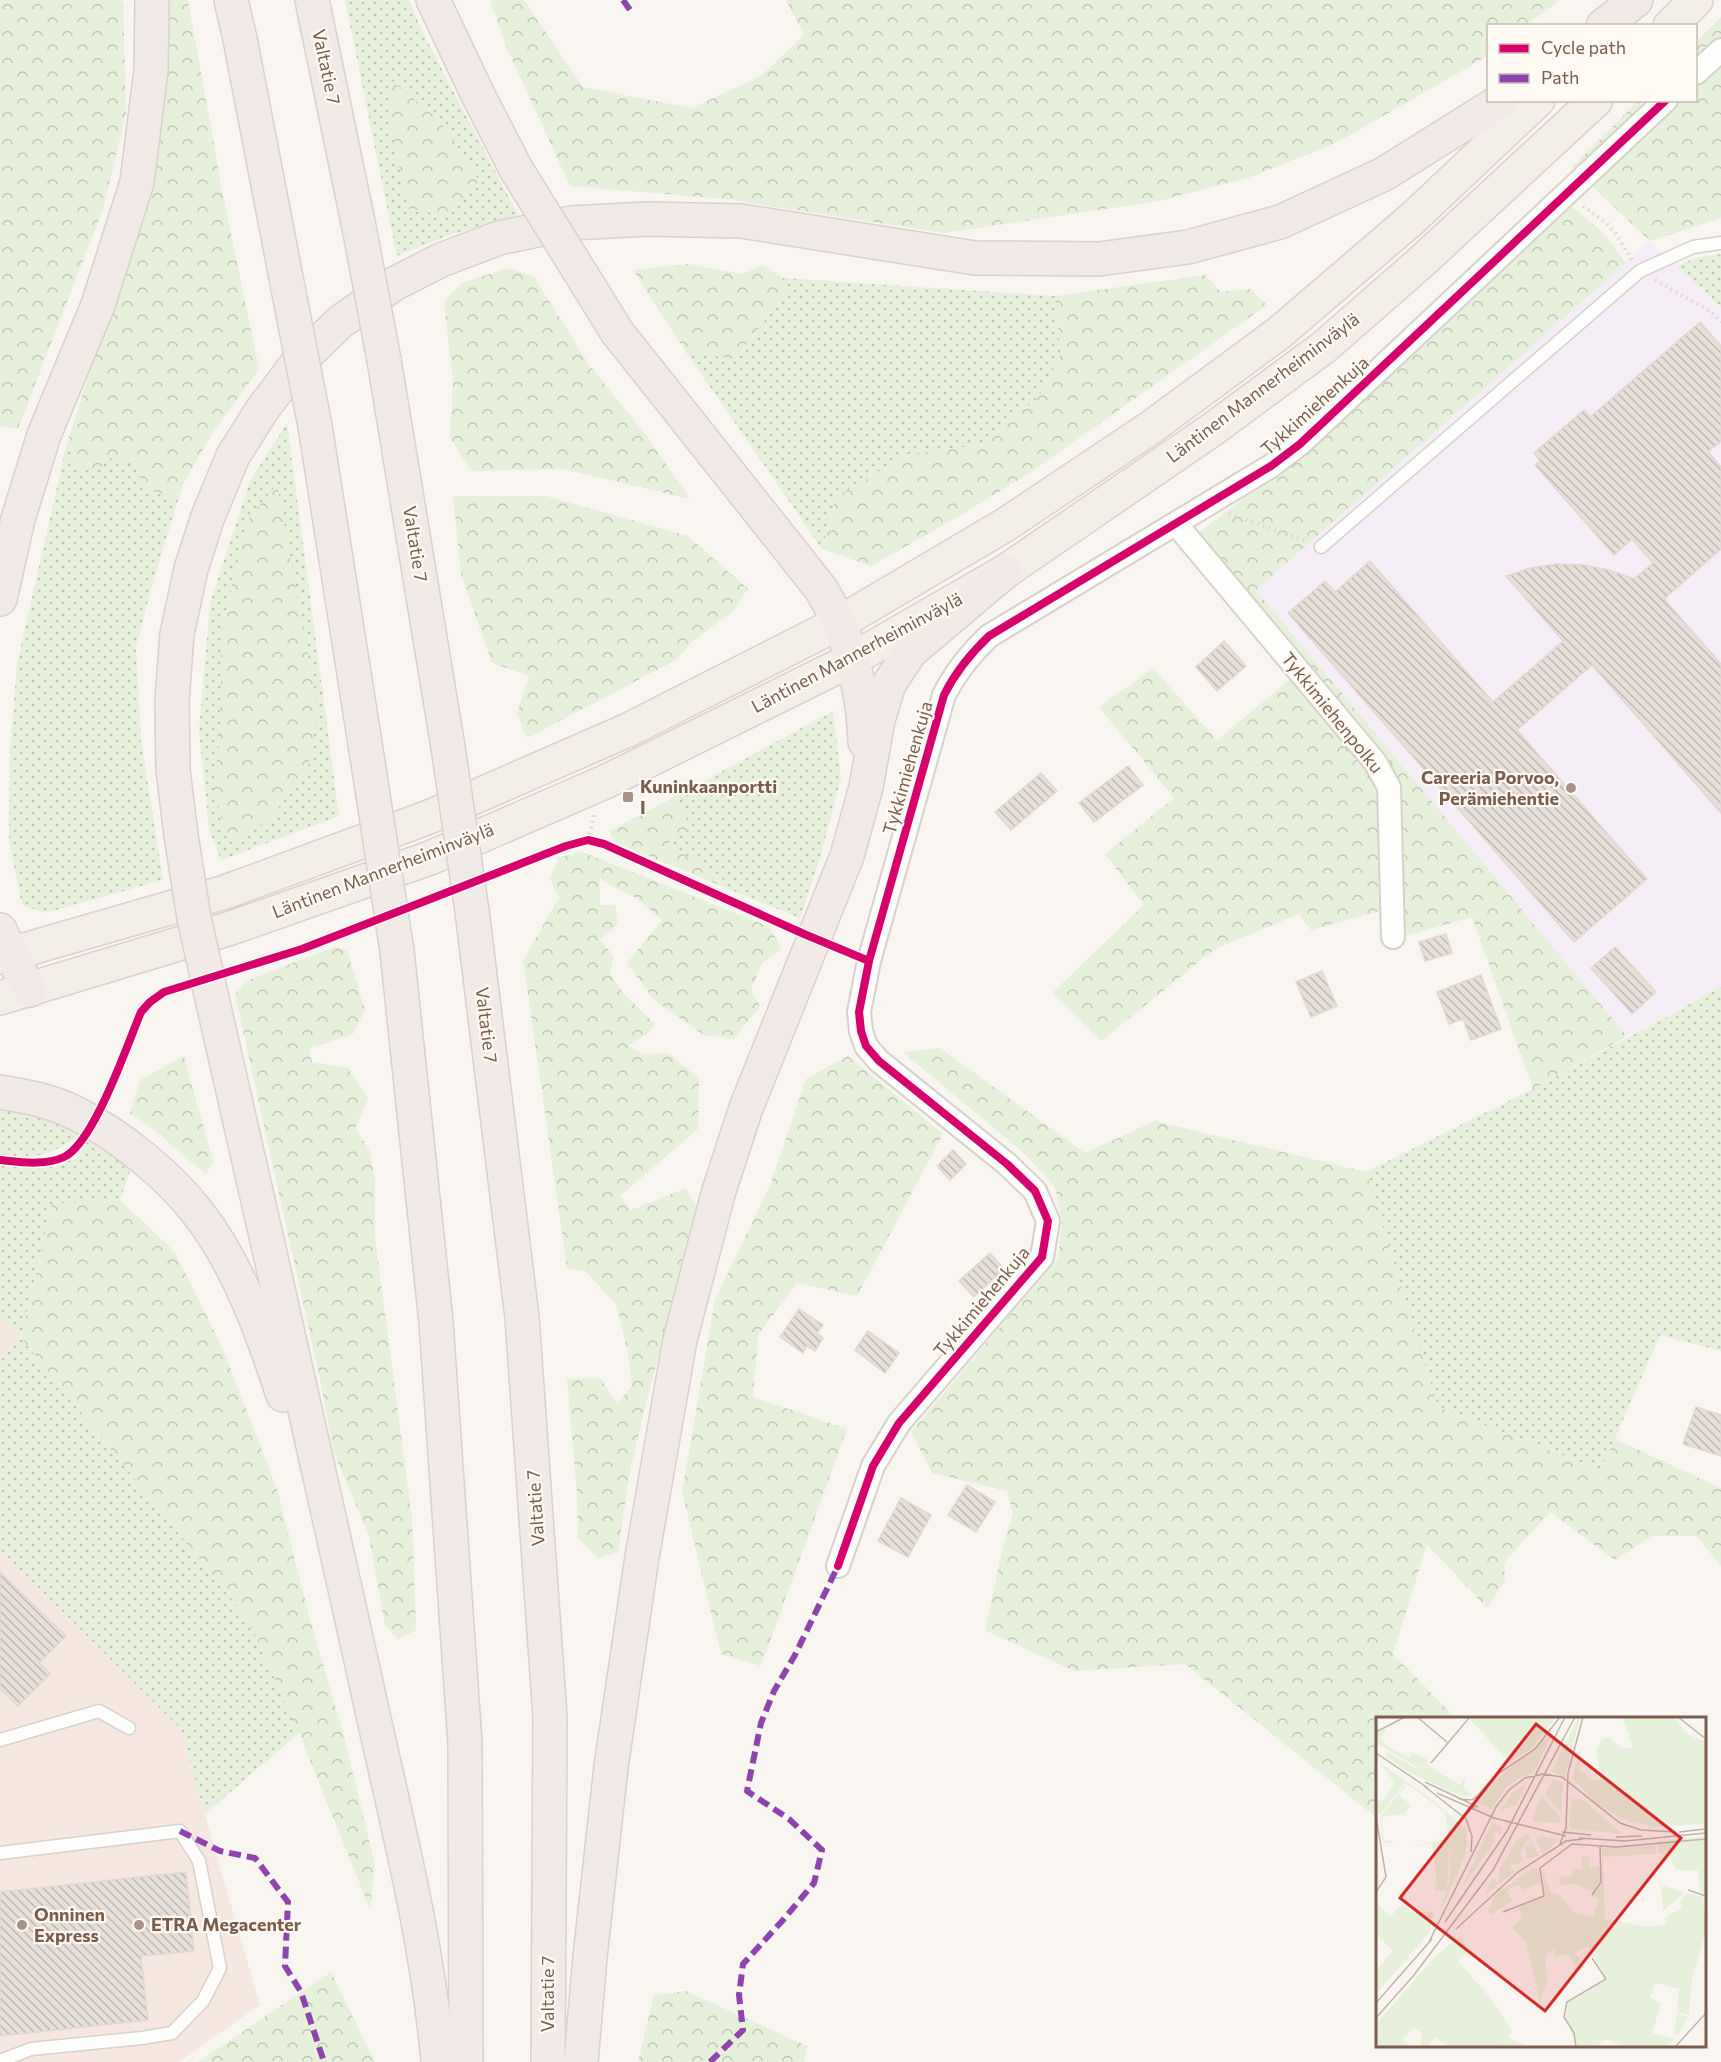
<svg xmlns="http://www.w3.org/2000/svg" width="1721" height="2062" font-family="Commissioner,sans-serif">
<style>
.commercial{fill:#f6e8e1}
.education{fill:#f6eef6}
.grass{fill:url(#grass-dots)}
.forest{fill:url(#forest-crowns)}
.building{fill:url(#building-back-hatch);stroke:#e2d8d2;stroke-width:1.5}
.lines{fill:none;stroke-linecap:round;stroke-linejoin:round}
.lane-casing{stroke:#d7d1cb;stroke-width:15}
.street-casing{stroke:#d7d1cb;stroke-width:26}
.primary-casing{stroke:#dad1cc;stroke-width:36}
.highway-casing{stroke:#dad1cc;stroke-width:36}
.path{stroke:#dcd5d0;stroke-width:4;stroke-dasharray:1.5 4.5;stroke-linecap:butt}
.lane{stroke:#fefefd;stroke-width:12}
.street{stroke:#fefefd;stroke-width:22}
.primary{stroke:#f3eee8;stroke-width:33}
.highway{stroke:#f2eae7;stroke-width:33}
.highway-bridge-casing{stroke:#dad1cc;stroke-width:36;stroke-linecap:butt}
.highway-bridge{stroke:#f2eae7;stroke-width:33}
.quiet{stroke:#8e44ad;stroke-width:6;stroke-dasharray:12 6;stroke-linecap:butt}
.cycleway-casing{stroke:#fffaf3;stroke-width:11}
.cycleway{stroke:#d6006c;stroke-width:8}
.poi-dot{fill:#a69286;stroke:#fffaf3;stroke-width:2}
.labels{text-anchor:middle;stroke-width:4.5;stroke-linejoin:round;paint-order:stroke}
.street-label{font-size:18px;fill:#7a5c4d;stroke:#fffaf3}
.poi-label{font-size:18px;font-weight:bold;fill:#7a5c4d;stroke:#fffaf3;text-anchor:start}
.inset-road{fill:none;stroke:#c2b3aa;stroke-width:1.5}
.view{fill:#d62828;fill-opacity:0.15;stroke:#d62828;stroke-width:3}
.inset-edge{fill:none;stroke:#7a5c4d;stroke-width:3}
</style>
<defs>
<pattern id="grass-dots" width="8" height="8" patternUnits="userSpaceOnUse" patternTransform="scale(1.5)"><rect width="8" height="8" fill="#e7f0db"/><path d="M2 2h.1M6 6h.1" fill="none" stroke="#c0c6b4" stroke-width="1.8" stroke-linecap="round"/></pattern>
<pattern id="forest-crowns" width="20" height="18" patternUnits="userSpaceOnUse" patternTransform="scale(1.5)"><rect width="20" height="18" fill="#e7f0db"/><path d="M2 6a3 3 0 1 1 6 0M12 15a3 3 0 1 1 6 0" fill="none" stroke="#c0c6b4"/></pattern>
<pattern id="building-back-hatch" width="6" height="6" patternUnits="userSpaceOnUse" patternTransform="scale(1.5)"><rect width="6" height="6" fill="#e6ded7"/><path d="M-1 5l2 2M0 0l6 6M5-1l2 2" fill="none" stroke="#bfb7b1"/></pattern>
</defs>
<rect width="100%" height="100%" fill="#f9f5f0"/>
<path class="commercial" d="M 0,1319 L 21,1338 L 0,1361 Z
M 0,1550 L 180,1728 L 260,2005 L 178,2062 L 0,2062 Z"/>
<path class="education" d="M 1650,241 L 1721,307 L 1721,987 L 1627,1036 L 1256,590 Z"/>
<path class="grass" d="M 345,0 L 409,0 L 422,31 L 519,217 L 449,235 L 397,256 Z
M 1721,254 L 1721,307 L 1677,266 L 1695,258 Z
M 782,278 L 1055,296 L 1061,354 L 1038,398 L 980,445 L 908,454 L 836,497 L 822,549 L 686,352 L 737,359 L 786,291 Z
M 287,423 L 339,816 L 221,860 L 209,829 L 199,731 L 210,603 L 250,481 Z
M 67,443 L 184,481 L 153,582 L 136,647 L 141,740 L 163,880 L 45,913 L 22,905 L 9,841 L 10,753 L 17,664 Z
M 833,711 L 841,778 L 820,858 L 800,918 L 724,887 L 721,877 L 667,844 L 688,830 L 686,817 L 669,800 Z
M 1721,987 L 1721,1351 L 1660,1335 L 1601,1470 L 1438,1407 L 1366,1172 L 1533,1089 Z
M 0,1105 L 38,1113 L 81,1134 C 50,1156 39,1159 0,1155 Z
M 87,1141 L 117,1159 L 130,1170 L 120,1200 L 52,1204 L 21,1338 L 248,1619 L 299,1733 L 205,1814 L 180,1728 L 0,1550 L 0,1361 L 21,1338 L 0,1319 L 0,1165 L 53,1167 L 77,1158 Z"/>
<path class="forest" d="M 0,0 L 123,0 L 126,114 L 103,209 L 18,429 L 0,426 Z
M 162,0 L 188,0 L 223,195 L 259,369 L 214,431 L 175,497 L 148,490 L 133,465 L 110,458 L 95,473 L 74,465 L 67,443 L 140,214 Z
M 490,0 L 524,0 L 583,87 L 692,108 L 761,76 L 804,35 L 786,0 L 1560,0 L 1526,25 L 1488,26 L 1488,54 L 1484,58 L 1338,142 L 1251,177 L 1159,201 L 944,233 L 725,199 L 570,186 L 506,46 Z
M 1721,17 L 1721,218 L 1650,241 L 1572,167 L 1638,101 L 1696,100 L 1696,42 Z
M 392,81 L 440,121 L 479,181 L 449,216 L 409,209 L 392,136 Z
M 1567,202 L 1602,232 L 1626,263 L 1256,590 L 1627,1036 L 1533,1089 L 1472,917 L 1402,937 L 1397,784 L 1197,534 L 1291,463 Z
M 688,264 L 743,274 L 763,265 L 782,278 L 786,291 L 736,359 L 686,352 L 633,270 Z
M 508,268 L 534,277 L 590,366 L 649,439 L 690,499 L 563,469 L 471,471 L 450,438 L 453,384 L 444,301 L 462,283 Z
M 1205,275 L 1221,292 L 1251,289 L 1267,305 L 1034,470 L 958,517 L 871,566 L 822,549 L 836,497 L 908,454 L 980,445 L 1038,398 L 1061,354 L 1055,296 Z
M 277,484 L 318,711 L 307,772 L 267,822 L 228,843 L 213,785 L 220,740 L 222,628 L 247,521 Z
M 453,496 L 546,496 L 688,536 L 748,589 L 734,610 L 693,641 L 676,660 L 527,738 L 517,714 L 529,676 L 492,663 L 461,574 Z
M 1153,668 L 1217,740 L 1294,676 L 1382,788 L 1384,910 L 1311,930 L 1299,914 L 1215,949 L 1101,1041 L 1052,993 L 1144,905 L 1105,854 L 1174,798 L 1099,707 Z
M 669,800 L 686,817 L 688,830 L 667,844 L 722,877 L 724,887 L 614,842 L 609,831 Z
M 582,852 L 770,927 L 782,950 L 762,963 L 751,990 L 760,1006 L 734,1039 L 704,1035 L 654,1000 L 627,963 L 662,920 L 636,898 L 600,879 L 600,905 L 615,905 L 618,924 L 600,940 L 614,957 L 610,974 L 624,994 L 655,1024 L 648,1033 L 628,1046 L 644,1054 L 669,1053 L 699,1079 L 698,1129 L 620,1196 L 631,1210 L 686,1188 L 698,1209 L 646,1403 L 630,1471 L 618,1552 L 598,1558 L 578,1538 L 577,1494 L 567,1379 L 600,1378 L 618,1404 L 632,1385 L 628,1353 L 616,1304 L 586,1272 L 567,1268 L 523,960 L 559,898 L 550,879 L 559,857 Z
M 334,947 L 347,950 L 365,1010 L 353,1034 L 309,1048 L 312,1062 L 348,1068 L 368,1098 L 355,1129 L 369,1149 L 375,1180 L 375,1237 L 412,1519 L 416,1630 L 398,1640 L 385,1624 L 369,1536 L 334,1453 L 320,1379 L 235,995 L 246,981 Z
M 940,1048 L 1085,1153 L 1155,1121 L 1366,1172 L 1438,1407 L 1601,1470 L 1615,1439 L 1721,1488 L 1721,1566 L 1696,1536 L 1652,1536 L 1615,1560 L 1550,1512 L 1504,1563 L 1505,1581 L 1487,1608 L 1427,1544 L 1393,1654 L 1456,1718 L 1378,1718 L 1377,1818 L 1185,1664 L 1074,1671 L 985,1630 L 1002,1550 L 1013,1513 L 1007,1491 L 932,1473 L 911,1432 L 1058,1258 L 1062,1221 L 1055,1187 L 1026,1155 L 903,1052 Z
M 184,1056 L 213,1161 L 206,1175 L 160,1135 L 130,1113 L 140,1080 Z
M 848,1056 L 943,1134 L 857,1296 L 797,1283 L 758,1335 L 753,1397 L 847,1429 L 761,1666 L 721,1654 L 682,1492 L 715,1300 L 771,1183 L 806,1079 Z
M 120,1200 L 175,1252 L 223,1349 L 277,1489 L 311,1623 L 344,1736 L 375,1865 L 370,1909 L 302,1740 L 248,1619 L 21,1338 L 52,1204 Z
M 331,1972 L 375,2062 L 198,2062 Z
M 686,1991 L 807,2046 L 804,2062 L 638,2062 L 654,1995 Z"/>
<path class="building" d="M 1700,322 L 1721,346 L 1721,441 L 1708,452 L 1721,467 L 1721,549 L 1664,599 L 1721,664 L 1721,813 L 1592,665 L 1517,730 L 1647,879 L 1574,942 L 1288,613 L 1325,581 L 1335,592 L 1370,561 L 1493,702 L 1563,641 L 1506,576 L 1531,568 L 1557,564 L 1584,565 L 1609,570 L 1634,579 L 1653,563 L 1632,539 L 1614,555 L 1535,465 L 1540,461 L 1534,453 L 1584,410 L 1590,417 Z
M 1224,641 L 1246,666 L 1217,691 L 1196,667 Z
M 1128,766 L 1143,785 L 1094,822 L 1079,803 Z
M 1041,773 L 1057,791 L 1011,830 L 995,812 Z
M 1446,934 L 1452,953 L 1425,961 L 1419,942 Z
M 1615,947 L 1656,992 L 1632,1014 L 1591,968 Z
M 1322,971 L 1337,1006 L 1311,1017 L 1296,982 Z
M 1481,975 L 1501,1029 L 1471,1040 L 1463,1019 L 1449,1024 L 1437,992 Z
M 953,1150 L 966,1164 L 950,1180 L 937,1166 Z
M 990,1253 L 1004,1269 L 974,1297 L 959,1281 Z
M 799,1309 L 823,1325 L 817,1333 L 823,1338 L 815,1351 L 807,1346 L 803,1353 L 780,1337 Z
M 868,1331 L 899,1353 L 885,1373 L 855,1350 Z
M 1696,1407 L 1721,1415 L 1721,1456 L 1683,1444 Z
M 967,1485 L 995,1502 L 976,1532 L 948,1515 Z
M 901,1498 L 931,1515 L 908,1557 L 878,1541 Z
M 0,1572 L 66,1636 L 39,1663 L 50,1674 L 18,1706 L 0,1689 Z
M 186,1872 L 194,1951 L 141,1956 L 148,2020 L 0,2036 L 0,1892 Z"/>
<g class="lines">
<defs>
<path id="lane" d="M 1321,547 L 1640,271 L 1693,247 L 1721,243
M 0,1740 L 99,1711 L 129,1728
M 0,1853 L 180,1831 L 199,1861 L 220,1968 L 203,2001 L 172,2033 L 142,2038 L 31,2049 L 0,2061"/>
<path id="street" d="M 1696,73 L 1721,50
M 1176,524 L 1375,762 L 1389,787 L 1393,937
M 838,1566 L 873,1466 L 899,1423 L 1042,1257 L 1048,1221 L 1035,1191 L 1007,1164 L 879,1061 L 866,1046 L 861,1031 L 859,1012 L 869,961 L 944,695 C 956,671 970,654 989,636 L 1271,466 L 1300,444 L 1666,100"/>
<path id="primary" d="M 1670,26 L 1696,0
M 0,957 L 225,892 L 429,817 L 628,730 L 839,623 L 1005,525 L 1150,428 L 1279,333 L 1413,218 L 1538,100
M 0,998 L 231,928 L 430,858 L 607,781 L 851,660 L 1006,571 L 1213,429 L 1324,347 L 1419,264 L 1596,100"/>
<path id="highway" d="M 231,0 L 240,39 L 288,288
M 312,0 L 360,232
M 433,0 L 478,95 L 516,169
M 1603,26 L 1636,0
M 588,285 L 617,332 L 821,589 C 827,600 834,611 839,623 C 855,659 864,703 865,742
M 384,360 L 448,747
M 315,426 L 369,769
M 0,599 L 18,519 L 44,435 L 98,305 L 137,182 L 151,70 L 152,0
M 181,835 L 173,770 L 172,701 L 177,634 L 191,569 L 207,519 L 233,456 L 262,410 L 295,366 L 340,322 L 394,284 L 441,260 L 499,238 L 571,223 L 647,219 L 741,221 L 975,258 L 1099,259 L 1188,247 L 1280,222 L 1384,174 L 1502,100
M 472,911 L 522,1317 L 550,1717 L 548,2062
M 0,930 L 11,955 L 30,990
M 397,951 L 436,1322 L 465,1743 L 466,2062
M 213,1003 C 264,1228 316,1452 365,1678 C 392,1805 427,1932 438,2062
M 0,1092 C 25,1096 52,1101 75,1113 C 118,1134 169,1175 198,1213 C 238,1264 263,1334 283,1395
M 581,2062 L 590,1957 L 611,1767 L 642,1557 L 680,1340 L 718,1194 L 746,1108 L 847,856 L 866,787 L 878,720 L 889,684 L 910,652 L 1006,571"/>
</defs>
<use href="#lane" class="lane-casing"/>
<use href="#street" class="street-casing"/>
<use href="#primary" class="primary-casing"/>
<use href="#highway" class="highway-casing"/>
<path class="path" d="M 1583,206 L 1605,222 L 1616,234 L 1632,260
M 1655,280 L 1711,312 L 1721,322
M 1229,514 L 1307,541
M 588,840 L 594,815"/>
<use href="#lane" class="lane"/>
<use href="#street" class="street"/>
<use href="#primary" class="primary"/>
<use href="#highway" class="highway"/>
<defs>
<path id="highway-bridge" d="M 516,169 L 588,285
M 360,232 L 384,360
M 288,288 L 315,426
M 448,747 L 472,911
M 369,769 L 397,951
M 181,835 L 194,918 L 213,1003"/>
</defs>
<use href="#highway-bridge" class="highway-bridge-casing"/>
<use href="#highway-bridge" class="highway-bridge"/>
<path class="quiet" d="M 623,0 L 630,10
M 180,1831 L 220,1851 L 255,1858 L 288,1902 L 285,1966 L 301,1992 L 324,2062
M 710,2062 L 743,2030 L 739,1995 L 743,1964 L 783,1920 L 814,1883 L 822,1850 L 789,1819 L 747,1791 L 761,1723 L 774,1691 L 795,1655 L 838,1566"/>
<defs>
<path id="cycleway" d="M 0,1160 C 20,1162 45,1166 64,1157 C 94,1143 127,1045 141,1012 L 150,1002 L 164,992 L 302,949 L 566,846 L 588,840 L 604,844 L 804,934 L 869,961
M 838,1566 L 873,1466 L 899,1423 L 1042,1257 L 1048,1221 L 1035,1191 L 1007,1164 L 879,1061 L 866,1046 L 861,1031 L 859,1012 L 869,961 L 944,695 C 956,671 970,654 989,636 L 1271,466 L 1300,444 L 1666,100"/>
</defs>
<use href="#cycleway" class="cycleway-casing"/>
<use href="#cycleway" class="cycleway"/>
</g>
<g class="poi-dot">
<circle cx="1571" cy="788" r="6"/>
<rect x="622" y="791" width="12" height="12" rx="3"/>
<circle cx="22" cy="1925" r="6"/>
<circle cx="139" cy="1925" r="6"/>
</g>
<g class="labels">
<g class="street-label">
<text transform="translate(326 67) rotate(78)" y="6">Valtatie 7</text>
<text transform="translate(1263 388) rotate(-37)" y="6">Läntinen Mannerheiminväylä</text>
<text transform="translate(1315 406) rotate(-42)" y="6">Tykkimiehenkuja</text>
<text transform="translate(415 544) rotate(81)" y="6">Valtatie 7</text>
<text transform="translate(857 653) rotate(-28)" y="6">Läntinen Mannerheiminväylä</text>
<text transform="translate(1332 713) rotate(51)" y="6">Tykkimiehenpolku</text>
<text transform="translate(908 768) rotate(-74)" y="6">Tykkimiehenkuja</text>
<text transform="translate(383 871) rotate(-21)" y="6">Läntinen Mannerheiminväylä</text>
<text transform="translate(486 1025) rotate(83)" y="6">Valtatie 7</text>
<text transform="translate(982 1302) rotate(-50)" y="6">Tykkimiehenkuja</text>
<text transform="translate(536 1508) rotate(-94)" y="6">Valtatie 7</text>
<text transform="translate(548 1994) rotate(-90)" y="6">Valtatie 7</text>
</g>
<g class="poi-label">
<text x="1559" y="784" text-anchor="end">Careeria Porvoo,<tspan x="1559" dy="21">Perämiehentie</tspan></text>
<text x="640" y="793">Kuninkaanportti<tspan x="640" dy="21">I</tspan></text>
<text x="34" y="1921">Onninen<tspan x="34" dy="21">Express</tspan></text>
<text x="151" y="1931">ETRA Megacenter</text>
</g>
</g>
<g transform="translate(1376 1717)">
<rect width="330" height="330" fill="#f9f5f0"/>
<path d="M 202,0 L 204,0 L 189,60 L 176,55 ZM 7,13 L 15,18 L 8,15 L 4,21 L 14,31 L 33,41 L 36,36 L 51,41 L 52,49 L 43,51 L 0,26 L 0,17 ZM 12,35 L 41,52 L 54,50 L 84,68 L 87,62 L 83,60 L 89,62 L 88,71 L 97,78 L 85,79 L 36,57 L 10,40 ZM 3,45 L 30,64 L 3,99 L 0,86 L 10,81 L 18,65 ZM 136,49 L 144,60 L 129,71 L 116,92 L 103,87 L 118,65 ZM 31,65 L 55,82 L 94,115 L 85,113 L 74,122 L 71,173 L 58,174 L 61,165 L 56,126 L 23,131 L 73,122 L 69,95 L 31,67 L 23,78 L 35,88 L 28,97 L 5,100 L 8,123 L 20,125 L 7,126 L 4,100 ZM 195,82 L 207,82 L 229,102 L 226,107 L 193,108 ZM 164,119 L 183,122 L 167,137 L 160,122 ZM 327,180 L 330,215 L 316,262 L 313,298 L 301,295 L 304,260 ZM 198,196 L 272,210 L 278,221 L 259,238 L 261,252 L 256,258 L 231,263 L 212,229 L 198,237 L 188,221 ZM 301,297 L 312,300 L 302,318 L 298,316 Z" fill="#e7f0db"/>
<path d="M 92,0 L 180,0 L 155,32 L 133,45 ZM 247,0 L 297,0 L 313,18 L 330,25 L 330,107 L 281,110 L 254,105 L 224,89 L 196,61 L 205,29 L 203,53 L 219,64 L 225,63 L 220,33 L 226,22 L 233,20 L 245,31 L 257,32 ZM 179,13 L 157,56 L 142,61 L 135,51 ZM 177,62 L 187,66 L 185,95 L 169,78 ZM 151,66 L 140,88 L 124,94 L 137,75 ZM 165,79 L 183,98 L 184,106 L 156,104 ZM 229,102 L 247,117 L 196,112 L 193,108 L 198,104 L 221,109 ZM 116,106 L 127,110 L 124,117 L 117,116 L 119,124 L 85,172 ZM 85,112 L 91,116 L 90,136 L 65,193 L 74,160 L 74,122 ZM 151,116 L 163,139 L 151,141 L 149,130 L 155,128 L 152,121 L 144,137 L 148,144 L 133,149 L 139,155 L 108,178 L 117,161 L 122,166 L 124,152 L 141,123 ZM 330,119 L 330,172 L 328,176 L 324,175 L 322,153 L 301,153 L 293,140 L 283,136 L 281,125 ZM 279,128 L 280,137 L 227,140 L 229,202 L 217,200 L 223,182 L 216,179 L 226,166 L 226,131 ZM 206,139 L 213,140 L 214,150 L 224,150 L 225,162 L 217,175 L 200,167 L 184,168 L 183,160 L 196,159 L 197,152 L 206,152 ZM 157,151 L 162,152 L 165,165 L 147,173 L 143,168 L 136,170 L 131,175 L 137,184 L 114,198 L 112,194 L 119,178 ZM 167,156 L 175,176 L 183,178 L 198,196 L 188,221 L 209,250 L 202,254 L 191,237 L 179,241 L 178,232 L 169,238 L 171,263 L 164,285 L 150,226 L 136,210 L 146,200 L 142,188 L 169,180 ZM 285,169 L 286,168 L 309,175 L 287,194 ZM 311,176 L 327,180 L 303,272 L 279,266 L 274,280 L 285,287 L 276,316 L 298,322 L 290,330 L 249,330 L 229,322 L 220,330 L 201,330 L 190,300 L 192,286 L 230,263 L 256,258 L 260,252 L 259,238 L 278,221 L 272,210 L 290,207 L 289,201 L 306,191 L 304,184 ZM 0,186 L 15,199 L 26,187 L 36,194 L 58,195 L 54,215 L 0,277 L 0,254 L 17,234 L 0,216 ZM 84,219 L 93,233 L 82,244 L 116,283 L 136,314 L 132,321 L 149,328 L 73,330 L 59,320 L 51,330 L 44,330 L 46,316 L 38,311 L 27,323 L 37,330 L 0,330 L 0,307 L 60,239 Z" fill="#e7f0db"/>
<path class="inset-road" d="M 41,0 L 71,25M 302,0 L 330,22M 0,15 L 29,0M 0,36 L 52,71M 55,46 L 93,1M 49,65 L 102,90M 48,69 L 90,102 L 96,119 L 95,135M 61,76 L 118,101 L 190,119M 83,82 L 96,83 L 101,79M 97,93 L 101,79 L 119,59 L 159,32 L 184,0M 0,99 L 10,160 L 0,175M 186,115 L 215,118M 303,115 L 330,112M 240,120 L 266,119M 203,121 L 249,124 L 330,116M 184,127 L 190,111 L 192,56 L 207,0M 312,173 L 330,179M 216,178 L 225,165 L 224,129M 127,195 L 168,179 L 164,151 L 196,127 L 240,130 L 330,122M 69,205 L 131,114 L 189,0M 80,212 L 142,155 L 190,124 L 207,122M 53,225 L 120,90 L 133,73 L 149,61 L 167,57 L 186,60 L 244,106 L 265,113 L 300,115M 0,286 L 56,222M 0,301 L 38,258 L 117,153 L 199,0M 200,330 L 198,316 L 188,300 L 191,285 L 230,262 L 216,241M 299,330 L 330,296"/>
<path class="view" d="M 160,7 L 305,121 L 169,294 L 24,181 Z"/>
<rect width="330" height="330" class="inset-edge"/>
</g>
<rect x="1487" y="24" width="210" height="78" fill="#fffaf3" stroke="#cabbb1" stroke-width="1.5"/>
<rect x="1499" y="44" width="30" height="9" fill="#d6006c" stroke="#cabbb1" stroke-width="1.5"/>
<text x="1541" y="54" font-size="18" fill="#7a5c4d">Cycle path</text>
<rect x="1499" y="74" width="30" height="9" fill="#8e44ad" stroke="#cabbb1" stroke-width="1.5"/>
<text x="1541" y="84" font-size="18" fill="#7a5c4d">Path</text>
</svg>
